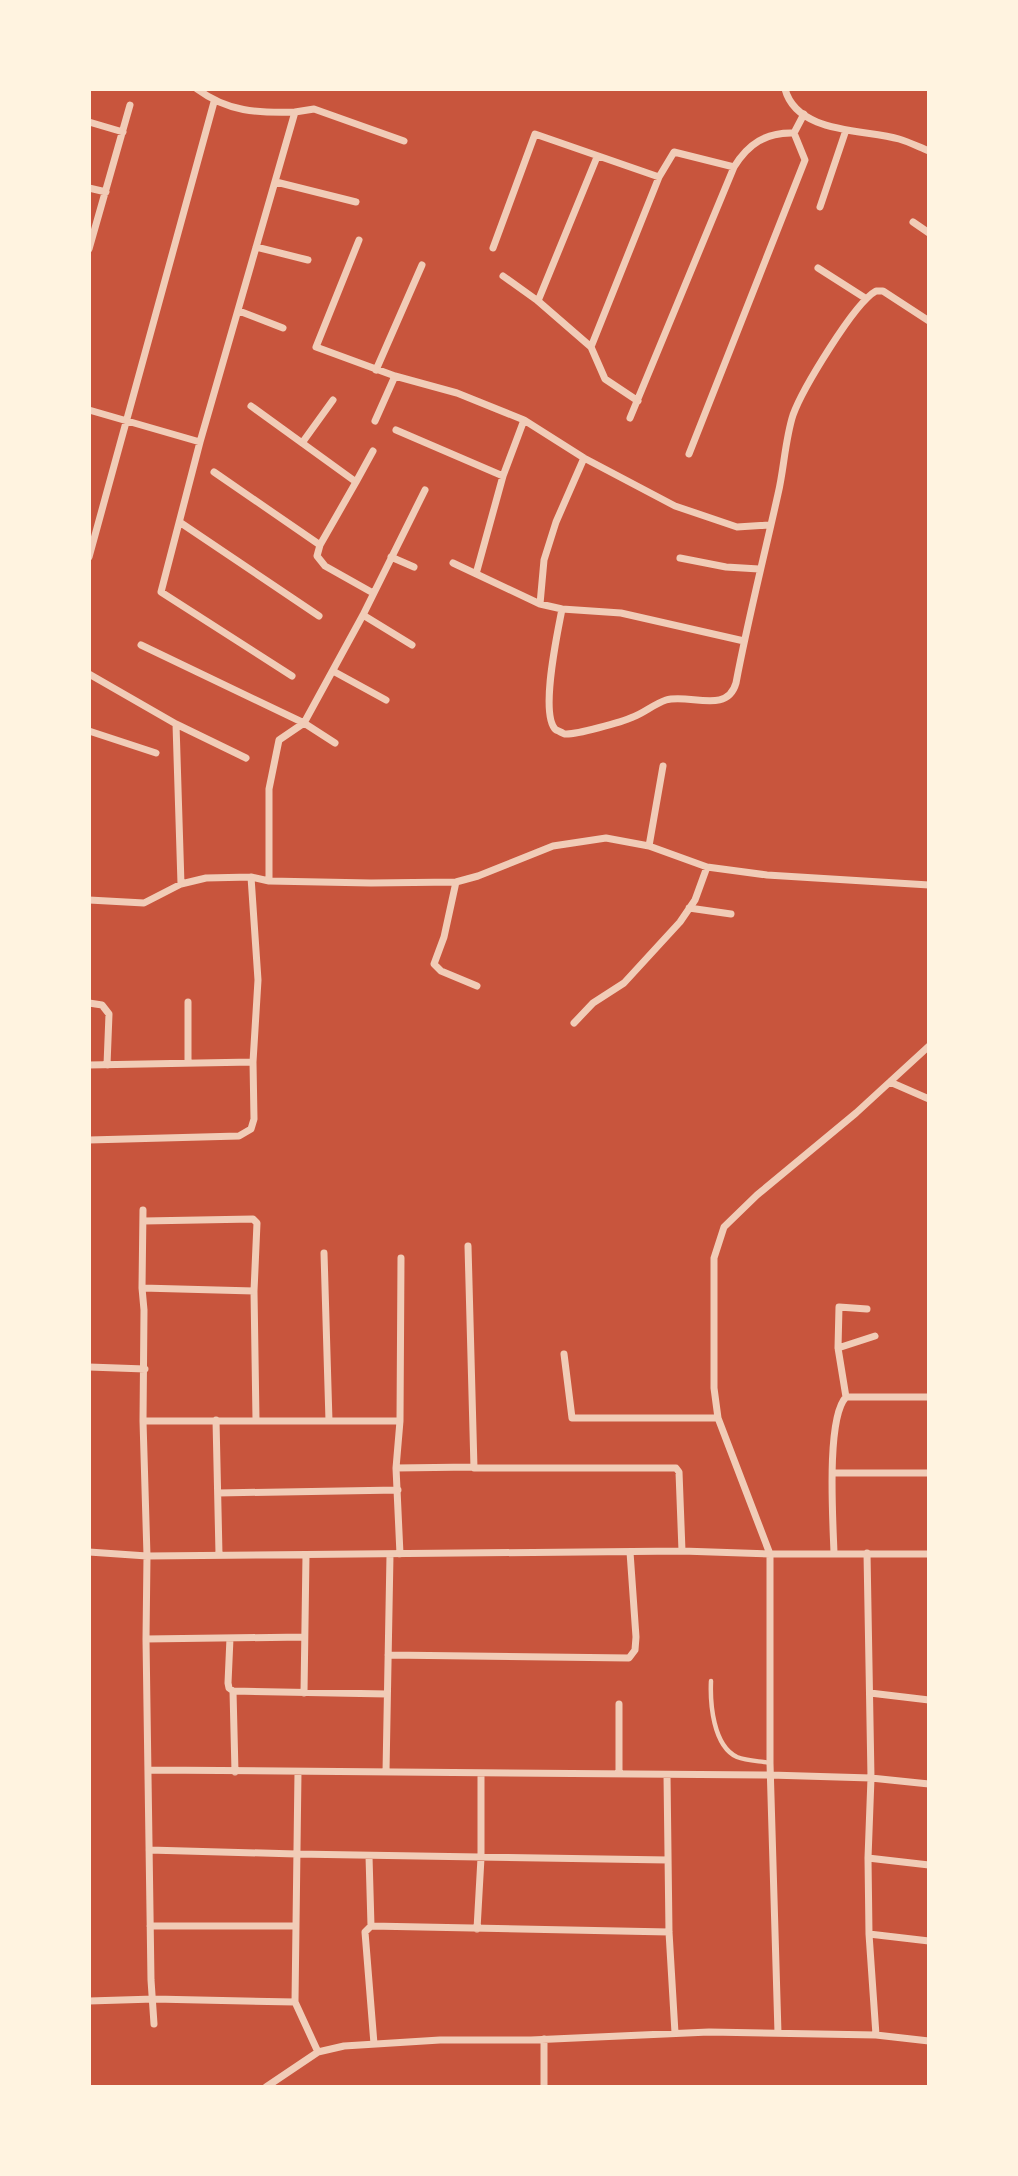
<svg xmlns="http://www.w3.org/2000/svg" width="1018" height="2176" font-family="'Golos Text',sans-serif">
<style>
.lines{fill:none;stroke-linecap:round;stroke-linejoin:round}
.service{stroke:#f1ccb7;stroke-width:4.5}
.minor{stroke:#f1ccb7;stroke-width:7}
</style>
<rect width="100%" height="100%" fill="#c8553d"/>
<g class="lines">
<path class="service" d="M 711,1681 C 710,1703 713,1746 737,1757 C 747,1761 760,1761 770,1763"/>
<path class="minor" d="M 197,89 C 228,112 257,113 295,112
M 785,89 C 797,134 864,129 899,139 C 909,142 919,147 929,151
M 89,122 L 123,132
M 276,182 L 356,202
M 89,188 L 106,192
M 820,207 L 846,130
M 913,222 L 929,233
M 359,240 L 316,347 L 395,376 L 457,393 L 524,420 L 584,458 L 675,506 L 737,527 L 769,525
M 256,247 L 308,260
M 493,248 L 535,134 L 659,177
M 89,249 L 130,105
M 818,268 L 865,298
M 503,276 L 538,301 L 591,347
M 538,301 L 597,157
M 239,311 L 283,328
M 376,370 L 422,265
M 638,401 L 605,379 L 591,347 L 659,177 L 674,152 L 734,167
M 251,406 L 356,482 L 320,545 L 317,556 L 325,566 L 373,593
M 89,410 L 200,442
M 630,418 L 734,167 C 748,144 766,132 794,133
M 375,421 L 395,376
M 396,430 L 503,476
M 302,443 L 333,400
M 689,454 L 805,160 L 794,133 L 804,114
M 214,472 L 320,545
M 356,482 L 373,451
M 181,523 L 319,616
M 89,557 L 214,102
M 391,557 L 414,567
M 680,558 L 726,567 L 759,569
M 453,563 L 540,604 L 562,609 L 621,613 L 744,641
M 476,574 L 503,476 L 524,420
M 540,604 L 544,560 L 556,522 L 584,458
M 562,609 C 558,631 539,715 556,730 C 557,730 564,734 565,734 C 575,735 622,722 633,717 C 644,713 654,704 666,700 C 689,693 727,715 736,683 C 748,619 764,557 778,494 C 784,469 785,440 793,415 C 802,390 854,303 876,291 L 883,291 L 929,321
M 363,615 L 412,645
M 141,645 L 304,723 L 335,743
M 333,671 L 386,700
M 89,674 L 176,724 L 181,884
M 292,676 L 161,592 L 200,442 L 295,112 L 314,109 L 404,141
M 176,724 L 246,758
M 89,731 L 156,753
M 649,846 L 663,766
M 269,881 L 269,789 L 279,740 L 304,723 L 363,615 L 425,490
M 456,882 L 444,937 L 434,964 L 441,971 L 477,986
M 89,900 L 144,903 L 181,884 L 206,878 L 251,877 L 269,881 L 371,883 L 456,882 L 478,876 L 553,846 L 606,838 L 649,846 L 707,867 L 767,875 L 929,885
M 689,908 L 731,914
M 188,1002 L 188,1063
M 89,1003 L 102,1005 L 109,1014 L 107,1065
M 574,1023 L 593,1003 L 624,983 L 680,922 L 695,900 L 707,867
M 89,1065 L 253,1062
M 890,1082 L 929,1099
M 89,1140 L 239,1136 L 251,1129 L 254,1119 L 253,1062 L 258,980 L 251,877
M 144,1221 L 253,1219 L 257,1223 L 254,1291 L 256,1420
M 468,1246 L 474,1468 L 676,1468 L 679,1472 L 682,1551
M 324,1253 L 329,1421
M 142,1288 L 254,1291
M 838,1348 L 839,1307 L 867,1309
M 564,1354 L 572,1418 L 718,1418
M 89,1367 L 145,1369
M 846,1397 L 838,1348 L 875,1336
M 216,1420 L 219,1554
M 143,1421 L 400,1421
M 396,1468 L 473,1467
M 833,1473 L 929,1473
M 218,1493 L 398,1490
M 89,1552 L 147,1556 L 143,1421 L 144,1310 L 142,1288 L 143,1210
M 834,1553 C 833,1521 826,1418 846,1397 L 929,1397
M 867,1553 L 871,1778 L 868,1858 L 869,1934 L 876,2035
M 400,1554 L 396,1468 L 400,1421 L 401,1258
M 230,1638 L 228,1683 L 229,1688 L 233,1691 L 387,1694
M 146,1639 L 304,1637
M 388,1655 L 629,1658 L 635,1650 L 636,1637 L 630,1552
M 233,1691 L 235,1772
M 304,1693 L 306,1555
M 870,1693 L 929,1700
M 619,1704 L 619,1774
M 149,1770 L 770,1775 L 871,1778 L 929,1784
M 386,1772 L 390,1555
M 667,1775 L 669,1932 L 675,2033
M 149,1850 L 296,1854 L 668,1860
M 369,1856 L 371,1926
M 868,1858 L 929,1865
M 150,1926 L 295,1926
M 477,1929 L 481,1858 L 481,1773
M 869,1934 L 929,1941
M 89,2001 L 154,1999 L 295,2002 L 298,1772
M 295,2002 L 318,2052
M 154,2024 L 151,1980 L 146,1639 L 147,1556 L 682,1551 L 770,1554 L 929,1554
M 778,2033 L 770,1763 L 770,1554 L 718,1418 L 714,1388 L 714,1258 L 724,1227 L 757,1195 L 856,1113 L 929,1046
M 374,2044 L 365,1932 L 371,1926 L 669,1932
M 266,2087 L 318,2052 L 344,2046 L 440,2040 L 531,2040 L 709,2032 L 876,2035 L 929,2041
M 544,2087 L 544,2039"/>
</g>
<rect width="1018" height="2176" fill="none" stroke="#fff3e0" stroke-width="182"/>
</svg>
